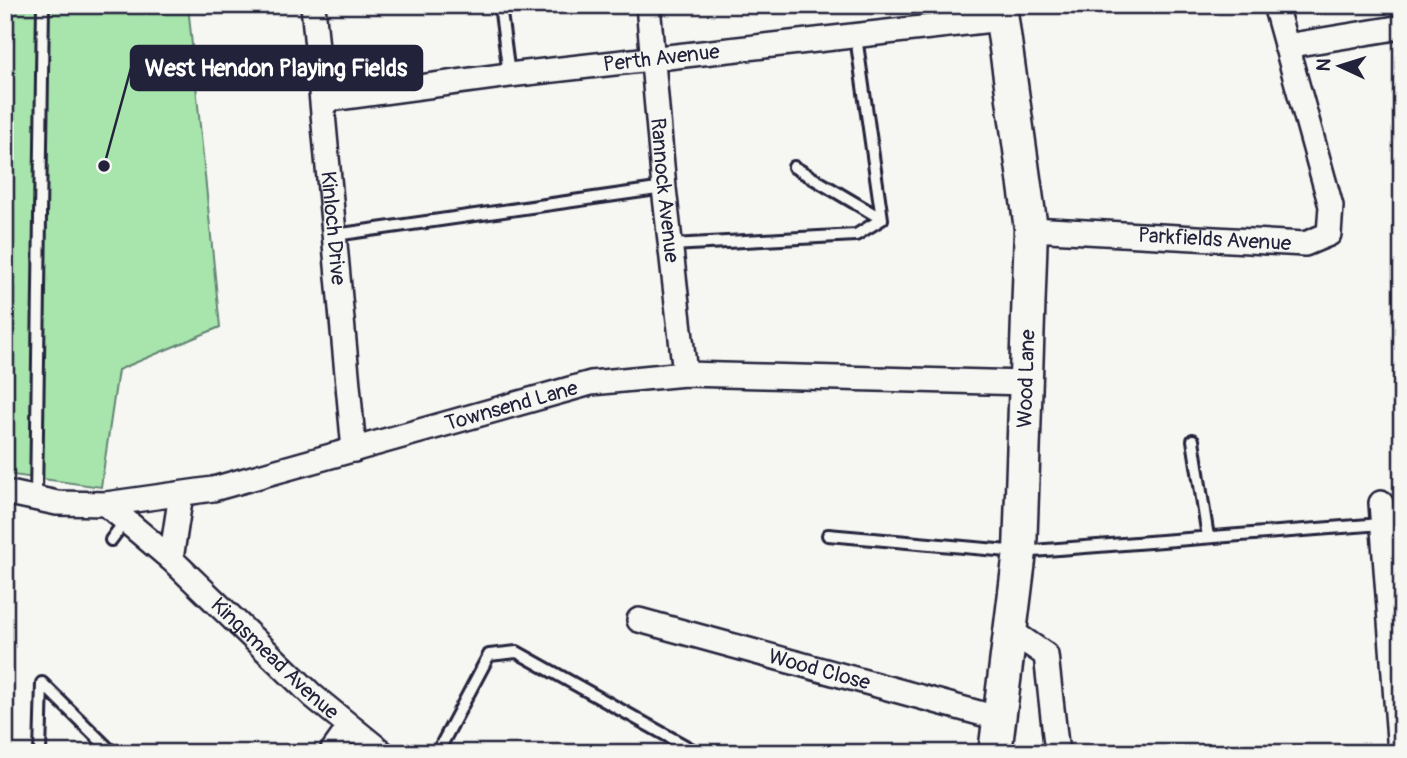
<svg xmlns="http://www.w3.org/2000/svg" width="1407" height="758" font-family="Pangolin,sans-serif">
<style>
.green{fill:#a7e5ac;stroke:#648474;stroke-width:2}
.lines{fill:none;stroke-linecap:round;stroke-linejoin:round}
.lane-casing{stroke:#22223b;stroke-width:16}
.street-casing{stroke:#22223b;stroke-width:28}
.secondary-casing{stroke:#22223b;stroke-width:37}
.lane{stroke:#f6f6f2;stroke-width:10}
.street{stroke:#f6f6f2;stroke-width:23}
.secondary{stroke:#f6f6f2;stroke-width:32}
.labels{text-anchor:middle;stroke-width:6;stroke-linejoin:round;paint-order:stroke}
.street-label{font-size:21px;fill:#22223b;stroke:#f6f6f2}
.leader{fill:none;stroke:#22223b;stroke-width:2.5}
.callout-dot{fill:#22223b;stroke:#f6f6f2;stroke-width:2.5}
.callout{fill:#22223b;stroke:#22223b;stroke-width:2.5}
.callout-label{font-size:23px;text-anchor:middle;font-weight:bold;fill:#fff}
</style>
<rect width="100%" height="100%" fill="#f6f6f2"/>
<filter id="ink" filterUnits="userSpaceOnUse"><feTurbulence type="fractalNoise" baseFrequency=".0143" numOctaves="2"/><feDisplacementMap in="SourceGraphic" scale="14" xChannelSelector="R" yChannelSelector="G"/><feConvolveMatrix kernelMatrix="1 2 1 2 8 2 1 2 1" color-interpolation-filters="sRGB"/></filter>
<g filter="url(#ink)">
<path class="green" d="M 5,5 L 188,5 L 220,327 L 118,370 L 101,487 L 5,474 Z"/>
<g class="lines">
<defs>
<path id="lane" d="M 500,5 L 509,75
M 794,167 L 882,219
M 335,235 L 664,188
M 672,245 L 856,235 L 882,219 L 856,37
M 1193,440 L 1208,537
M 36,500 L 43,5
M 828,535 L 1020,552 L 1382,524
M 111,540 L 125,521
M 42,683 L 113,753
M 40,753 L 42,683
M 437,753 L 489,655 L 517,652 L 698,753"/>
<g id="street">
<path id="s1" d="M 313,5 L 354,450"/>
<path id="s2" d="M 648,5 L 664,188 L 685,374"/>
<path d="M 1286,46 L 1402,27"/>
<path id="s3" d="M 323,100 L 509,75 L 1001,19"/>
<path id="s4" d="M 1031,229 L 1305,244 L 1329,234 L 1331,206 L 1275,5"/>
<path id="s5" d="M 5,492 L 57,503 L 106,504 L 213,489 L 591,383 L 685,374 L 1027,383"/>
<path d="M 1381,503 L 1400,753"/>
<path id="s6" d="M 106,504 L 171,559 L 313,696 L 383,753"/>
<path d="M 171,559 L 181,494"/>
<path id="s7" d="M 639,620 L 1001,719"/>
<path d="M 1011,631 L 1046,655 L 1057,753"/>
<path d="M 331,753 L 349,728"/>
</g>
<g id="secondary">
<path id="s8" d="M 995,753 L 1020,552 L 1031,229 L 1000,5"/>
</g>
</defs>
<use href="#lane" class="lane-casing"/>
<use href="#street" class="street-casing"/>
<use href="#secondary" class="secondary-casing"/>
<use href="#lane" class="lane"/>
<use href="#street" class="street"/>
<use href="#secondary" class="secondary"/>
</g>
</g>
<g class="labels">
<g class="street-label">
<text dy="7" stroke="none"><textPath href="#s3" startOffset="341">Perth Avenue</textPath></text>
<text dy="7" stroke="none"><textPath href="#s2" startOffset="186">Rannock Avenue</textPath></text>
<text dy="7" stroke="none"><textPath href="#s1" startOffset="224">Kinloch Drive</textPath></text>
<text dy="7" stroke="none"><textPath href="#s4" startOffset="184">Parkfields Avenue</textPath></text>
<text dy="7" stroke="none"><textPath href="#s8" startOffset="376">Wood Lane</textPath></text>
<text dy="7" stroke="none"><textPath href="#s5" startOffset="520">Townsend Lane</textPath></text>
<text dy="7" stroke="none"><textPath href="#s6" startOffset="229">Kingsmead Avenue</textPath></text>
<text dy="7" stroke="none"><textPath href="#s7" startOffset="187">Wood Close</textPath></text>
</g>
</g>
<path class="leader" d="M104 166L131 68"/>
<circle class="callout-dot" cx="104" cy="166" r="7"/>
<rect class="callout" x="131" y="46" width="291" height="44" rx="7"/>
<g class="callout-label">
<text x="276" y="76">West Hendon Playing Fields</text>
</g>
<rect width="1407" height="758" fill="none" stroke="#f6f6f2" stroke-width="28"/>
<rect x="14" y="14" width="1379" height="730" fill="none" stroke="#22223b" stroke-width="2.5" filter="url(#ink)"/>
<g transform="translate(1340 66) rotate(274)" stroke="#f6f6f2" stroke-width="5" paint-order="stroke">
<path d="M0-5L12 26L0 18L-12 26Z" fill="#22223b"/>
<text y="-10" font-size="19" font-weight="bold" text-anchor="middle" fill="#22223b">N</text>
</g>
</svg>
